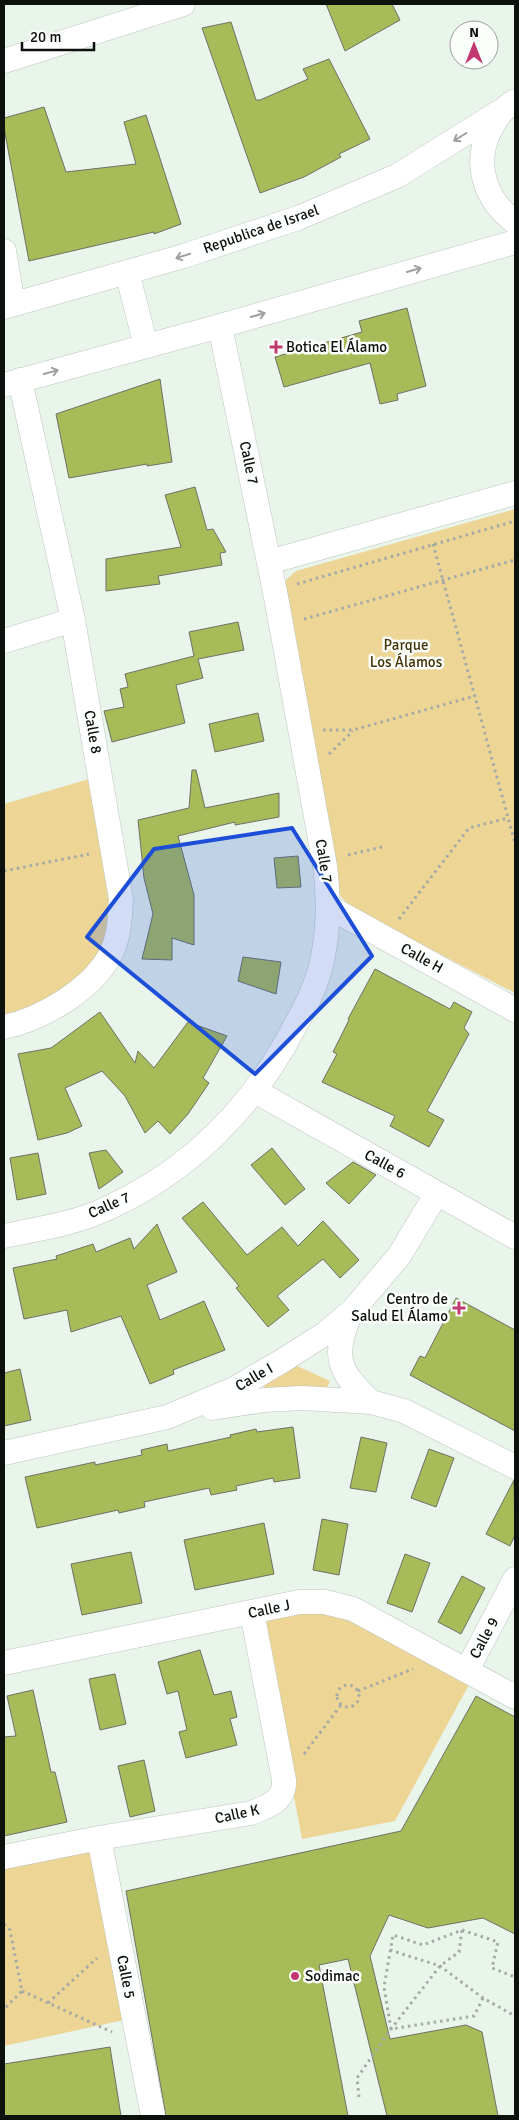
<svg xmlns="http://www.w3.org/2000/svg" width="519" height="2120" font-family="Signika,sans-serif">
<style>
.green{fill:#edd596}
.building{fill:#a8bb59;stroke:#6e7166}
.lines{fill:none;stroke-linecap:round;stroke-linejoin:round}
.minor-casing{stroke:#bcc6bd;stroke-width:25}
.path{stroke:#a3aba4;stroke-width:3;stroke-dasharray:2.5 4;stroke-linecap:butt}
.minor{stroke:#fff;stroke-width:24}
.oneway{stroke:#9ea09f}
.marked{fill:#1d4ed8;fill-opacity:0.2;stroke:#1d4ed8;stroke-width:4;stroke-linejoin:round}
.poi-dot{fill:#c23871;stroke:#fbfffb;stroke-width:2}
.labels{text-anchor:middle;stroke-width:5;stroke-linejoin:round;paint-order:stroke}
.street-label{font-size:15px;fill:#0d110e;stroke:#fbfffb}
.poi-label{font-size:15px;fill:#0d110e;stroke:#fbfffb;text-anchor:start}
.park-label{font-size:15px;fill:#433408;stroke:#fbfffb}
</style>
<rect width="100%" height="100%" fill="#e9f4ea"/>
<path class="green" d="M 515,509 L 515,993 L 355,910 L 341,897 L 337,889 L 284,586 L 286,580 L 296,571 Z
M 89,779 C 97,822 122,917 100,956 C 93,968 77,980 66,988 C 47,1001 27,1011 4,1015 L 4,804 Z
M 297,1366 L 330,1381 L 327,1388 L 265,1390 L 263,1384 Z
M 325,1609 L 348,1618 L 472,1679 L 395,1821 L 302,1839 L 261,1619 Z
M 90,1851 L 124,2020 L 4,2046 L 4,1868 Z"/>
<path class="building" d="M 326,4 L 392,4 L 400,20 L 345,51 Z
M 231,22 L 256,100 L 260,100 L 308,79 L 303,69 L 329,59 L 370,139 L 339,154 L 341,157 L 304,177 L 260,193 L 202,28 Z
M 44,107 L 66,172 L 136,164 L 124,122 L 146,115 L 181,224 L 154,234 L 154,232 L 29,261 L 4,128 L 4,118 Z
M 407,308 L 426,386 L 397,394 L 398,400 L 380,404 L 370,363 L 284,387 L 275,357 L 362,332 L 359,321 Z
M 160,379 L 172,462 L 147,466 L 147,464 L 69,478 L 56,414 Z
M 195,487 L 207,530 L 213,529 L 226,552 L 220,553 L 222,565 L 158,576 L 160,584 L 106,591 L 106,559 L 181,547 L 165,495 Z
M 238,622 L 244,650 L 198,659 L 203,678 L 176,685 L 185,723 L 112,742 L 104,711 L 124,707 L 120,689 L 128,687 L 125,674 L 194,656 L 189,632 Z
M 258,713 L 264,741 L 215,752 L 209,724 Z
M 192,770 L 196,770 L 205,808 L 279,793 L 279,817 L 235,825 L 235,822 L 178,836 L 194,895 L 194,945 L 172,938 L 172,960 L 142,959 L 153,914 L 144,878 L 138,820 L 189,808 Z
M 298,856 L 301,887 L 277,888 L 274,858 Z
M 243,957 L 281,962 L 276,994 L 238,981 Z
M 375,969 L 450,1009 L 454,1002 L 472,1012 L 464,1028 L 469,1034 L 427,1111 L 444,1120 L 429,1147 L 390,1126 L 395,1116 L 322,1082 L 337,1054 L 333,1052 L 349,1020 L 348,1019 Z
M 100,1012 L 135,1063 L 138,1051 L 154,1068 L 188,1022 L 227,1036 L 203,1078 L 209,1083 L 188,1114 L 170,1134 L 158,1121 L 145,1133 L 125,1096 L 102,1071 L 65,1088 L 82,1126 L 67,1133 L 38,1140 L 18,1054 L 51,1048 Z
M 272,1148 L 305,1189 L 285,1205 L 251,1165 Z
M 106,1150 L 123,1172 L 99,1189 L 89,1153 Z
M 38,1153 L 46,1194 L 17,1200 L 10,1158 Z
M 353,1162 L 376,1175 L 349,1204 L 326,1183 Z
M 203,1202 L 247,1255 L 282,1227 L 298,1246 L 323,1221 L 359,1260 L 340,1278 L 323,1259 L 277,1296 L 289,1310 L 268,1327 L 236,1288 L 239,1286 L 182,1218 Z
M 157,1224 L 177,1272 L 147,1285 L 160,1320 L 204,1301 L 225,1350 L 173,1370 L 174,1374 L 150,1384 L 121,1316 L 71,1332 L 67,1310 L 24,1319 L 13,1268 L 57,1259 L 56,1256 L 93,1244 L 96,1252 L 130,1238 L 134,1249 Z
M 456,1298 L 515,1330 L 515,1431 L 410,1375 L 420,1356 L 425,1358 Z
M 20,1369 L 31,1420 L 4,1426 L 4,1373 Z
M 293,1427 L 300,1478 L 274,1482 L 273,1478 L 236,1486 L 237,1490 L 211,1495 L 209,1488 L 144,1502 L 145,1507 L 119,1513 L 118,1510 L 37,1528 L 25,1477 L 95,1462 L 95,1465 L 142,1455 L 141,1450 L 167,1444 L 168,1451 L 231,1437 L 230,1435 L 256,1429 L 257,1432 Z
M 361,1437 L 387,1443 L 376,1492 L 350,1488 Z
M 429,1449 L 454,1458 L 436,1507 L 411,1498 Z
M 514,1480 L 515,1535 L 510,1546 L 486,1534 Z
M 322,1519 L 348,1524 L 339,1575 L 313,1570 Z
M 264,1523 L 274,1574 L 195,1590 L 184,1540 Z
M 131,1552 L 142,1603 L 82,1615 L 71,1564 Z
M 405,1554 L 430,1563 L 412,1612 L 387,1603 Z
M 462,1576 L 485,1588 L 461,1634 L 438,1622 Z
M 200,1650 L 214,1695 L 231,1691 L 237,1717 L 230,1719 L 237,1745 L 186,1758 L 179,1732 L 187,1730 L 178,1691 L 167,1694 L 158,1662 Z
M 115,1674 L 126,1724 L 100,1730 L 89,1679 Z
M 33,1690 L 51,1772 L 55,1772 L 67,1822 L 4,1836 L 4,1737 L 16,1736 L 7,1696 Z
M 476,1696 L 515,1717 L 515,1934 L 483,1918 L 428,1928 L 389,1915 L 370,1956 L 390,2039 L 466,2025 L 482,2032 L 498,2116 L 387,2116 L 348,1959 L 319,1965 L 348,2116 L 166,2116 L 126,1891 L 401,1831 Z
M 144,1760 L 155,1811 L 130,1817 L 118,1766 Z
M 110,2047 L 121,2116 L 4,2116 L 4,2064 Z"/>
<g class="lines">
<defs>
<path id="minor" d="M 4,61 L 183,4
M 515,101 C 503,108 497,117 490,130 C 473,164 485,200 515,222
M 4,251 L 13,304
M 127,272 L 146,346
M 4,307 L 184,256 L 298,218 L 397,176 L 501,111
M 4,385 L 220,326 L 515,242
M 269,562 L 515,493
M 4,641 L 73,620
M 329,907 L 515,1010
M 4,1027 C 40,1020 89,991 108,959 C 119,941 120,920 121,899 L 73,620 L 20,380
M 255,1091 L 515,1237
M 4,1236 C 38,1229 74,1224 106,1209 C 190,1171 253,1107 295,1026 C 307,1005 319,980 323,956 C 329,925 329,896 325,866 L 276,597 L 220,326
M 351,1312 C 332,1356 337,1370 371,1402
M 212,1408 L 264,1400 L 302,1398 L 371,1402 L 404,1411 L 515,1467
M 4,1453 L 167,1417 L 234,1389 L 282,1361 L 326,1333 L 352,1311 L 399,1256 L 437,1193
M 4,1663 L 299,1602 L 325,1602 L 353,1609 L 515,1697
M 467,1670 L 515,1579
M 99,1838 L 153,2116
M 4,1857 L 99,1838 L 251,1813 C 269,1806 285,1801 284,1780 L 252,1612"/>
</defs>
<use href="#minor" class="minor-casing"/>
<path class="path" d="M 433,544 L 515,843
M 297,584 L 515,521
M 304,619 L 515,560
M 323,730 L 353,730 L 475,696
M 329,754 L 353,731
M 348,855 L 386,846
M 4,871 L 89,854
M 399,919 L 469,828 L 508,818
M337 1696a11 11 0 1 1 22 0a11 11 0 1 1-22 0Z
M 358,1691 L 413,1669
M 304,1754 L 341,1705
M 4,1924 L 10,1930 L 22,1991 L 4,2009
M 390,1950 L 440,1966 L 483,1998 L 515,2016
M 22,1991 L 112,2032
M 483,1998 L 474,2016 L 391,2029 L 384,1987 L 393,1935 L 423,1945 L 462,1930 L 498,1942 L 492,1968 L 515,1977
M 48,2003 L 97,1958
M 359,2097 L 357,2078 L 391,2029 L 440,1966 L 459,1952 L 462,1930"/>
<use href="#minor" class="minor"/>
</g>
<defs><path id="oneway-shaft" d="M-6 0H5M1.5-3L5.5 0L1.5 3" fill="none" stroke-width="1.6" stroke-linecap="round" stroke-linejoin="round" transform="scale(1.25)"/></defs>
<g class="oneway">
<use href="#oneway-shaft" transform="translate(460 137) rotate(148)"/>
<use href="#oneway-shaft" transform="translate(183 256) rotate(163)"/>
<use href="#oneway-shaft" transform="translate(414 270) rotate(-16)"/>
<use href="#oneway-shaft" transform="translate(258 315) rotate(-16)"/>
<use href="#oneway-shaft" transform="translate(51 372) rotate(-15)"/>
</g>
<path class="marked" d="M 292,828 L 372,956 L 255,1074 L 87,937 L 154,849 Z"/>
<g class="poi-dot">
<path d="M273.5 339.5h5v5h5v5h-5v5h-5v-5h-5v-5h5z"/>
<path d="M456.5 1300.5h5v5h5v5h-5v5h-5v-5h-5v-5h5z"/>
<circle cx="295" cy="1976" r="5"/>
</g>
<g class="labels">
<g class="street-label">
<text transform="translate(261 229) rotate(-19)" y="5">Republica de Israel</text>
<text transform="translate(249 463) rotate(78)" y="5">Calle 7</text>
<text transform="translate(93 732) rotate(80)" y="5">Calle 8</text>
<text transform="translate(324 861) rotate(81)" y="5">Calle 7</text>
<text transform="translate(422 958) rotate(29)" y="5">Calle H</text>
<text transform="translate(385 1164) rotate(29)" y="5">Calle 6</text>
<text transform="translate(109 1205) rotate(-24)" y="5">Calle 7</text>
<text transform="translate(254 1377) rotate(-30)" y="5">Calle I</text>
<text transform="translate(269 1609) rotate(-12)" y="5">Calle J</text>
<text transform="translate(484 1638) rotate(-62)" y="5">Calle 9</text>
<text transform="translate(237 1814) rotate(-12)" y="5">Calle K</text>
<text transform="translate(126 1977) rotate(79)" y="5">Calle 5</text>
</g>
<g class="poi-label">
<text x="286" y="352">Botica El Álamo</text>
<text x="448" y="1304" text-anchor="end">Centro de<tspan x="448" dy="17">Salud El Álamo</tspan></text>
<text x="305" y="1981">Sodimac</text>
</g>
<g class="park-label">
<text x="406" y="650">Parque<tspan x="406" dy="17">Los Álamos</tspan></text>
</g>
</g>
<rect width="519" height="2120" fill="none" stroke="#0d110e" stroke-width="10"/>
<g transform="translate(474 45)"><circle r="24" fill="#fbfffb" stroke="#9ca09c"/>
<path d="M0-4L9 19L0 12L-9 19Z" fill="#c23871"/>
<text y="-8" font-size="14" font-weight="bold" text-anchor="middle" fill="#0d110e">N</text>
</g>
<path d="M22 42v8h72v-8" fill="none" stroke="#0d110e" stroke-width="2.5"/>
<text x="30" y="42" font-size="15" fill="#0d110e" stroke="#fbfffb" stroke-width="4" paint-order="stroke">20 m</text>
</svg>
